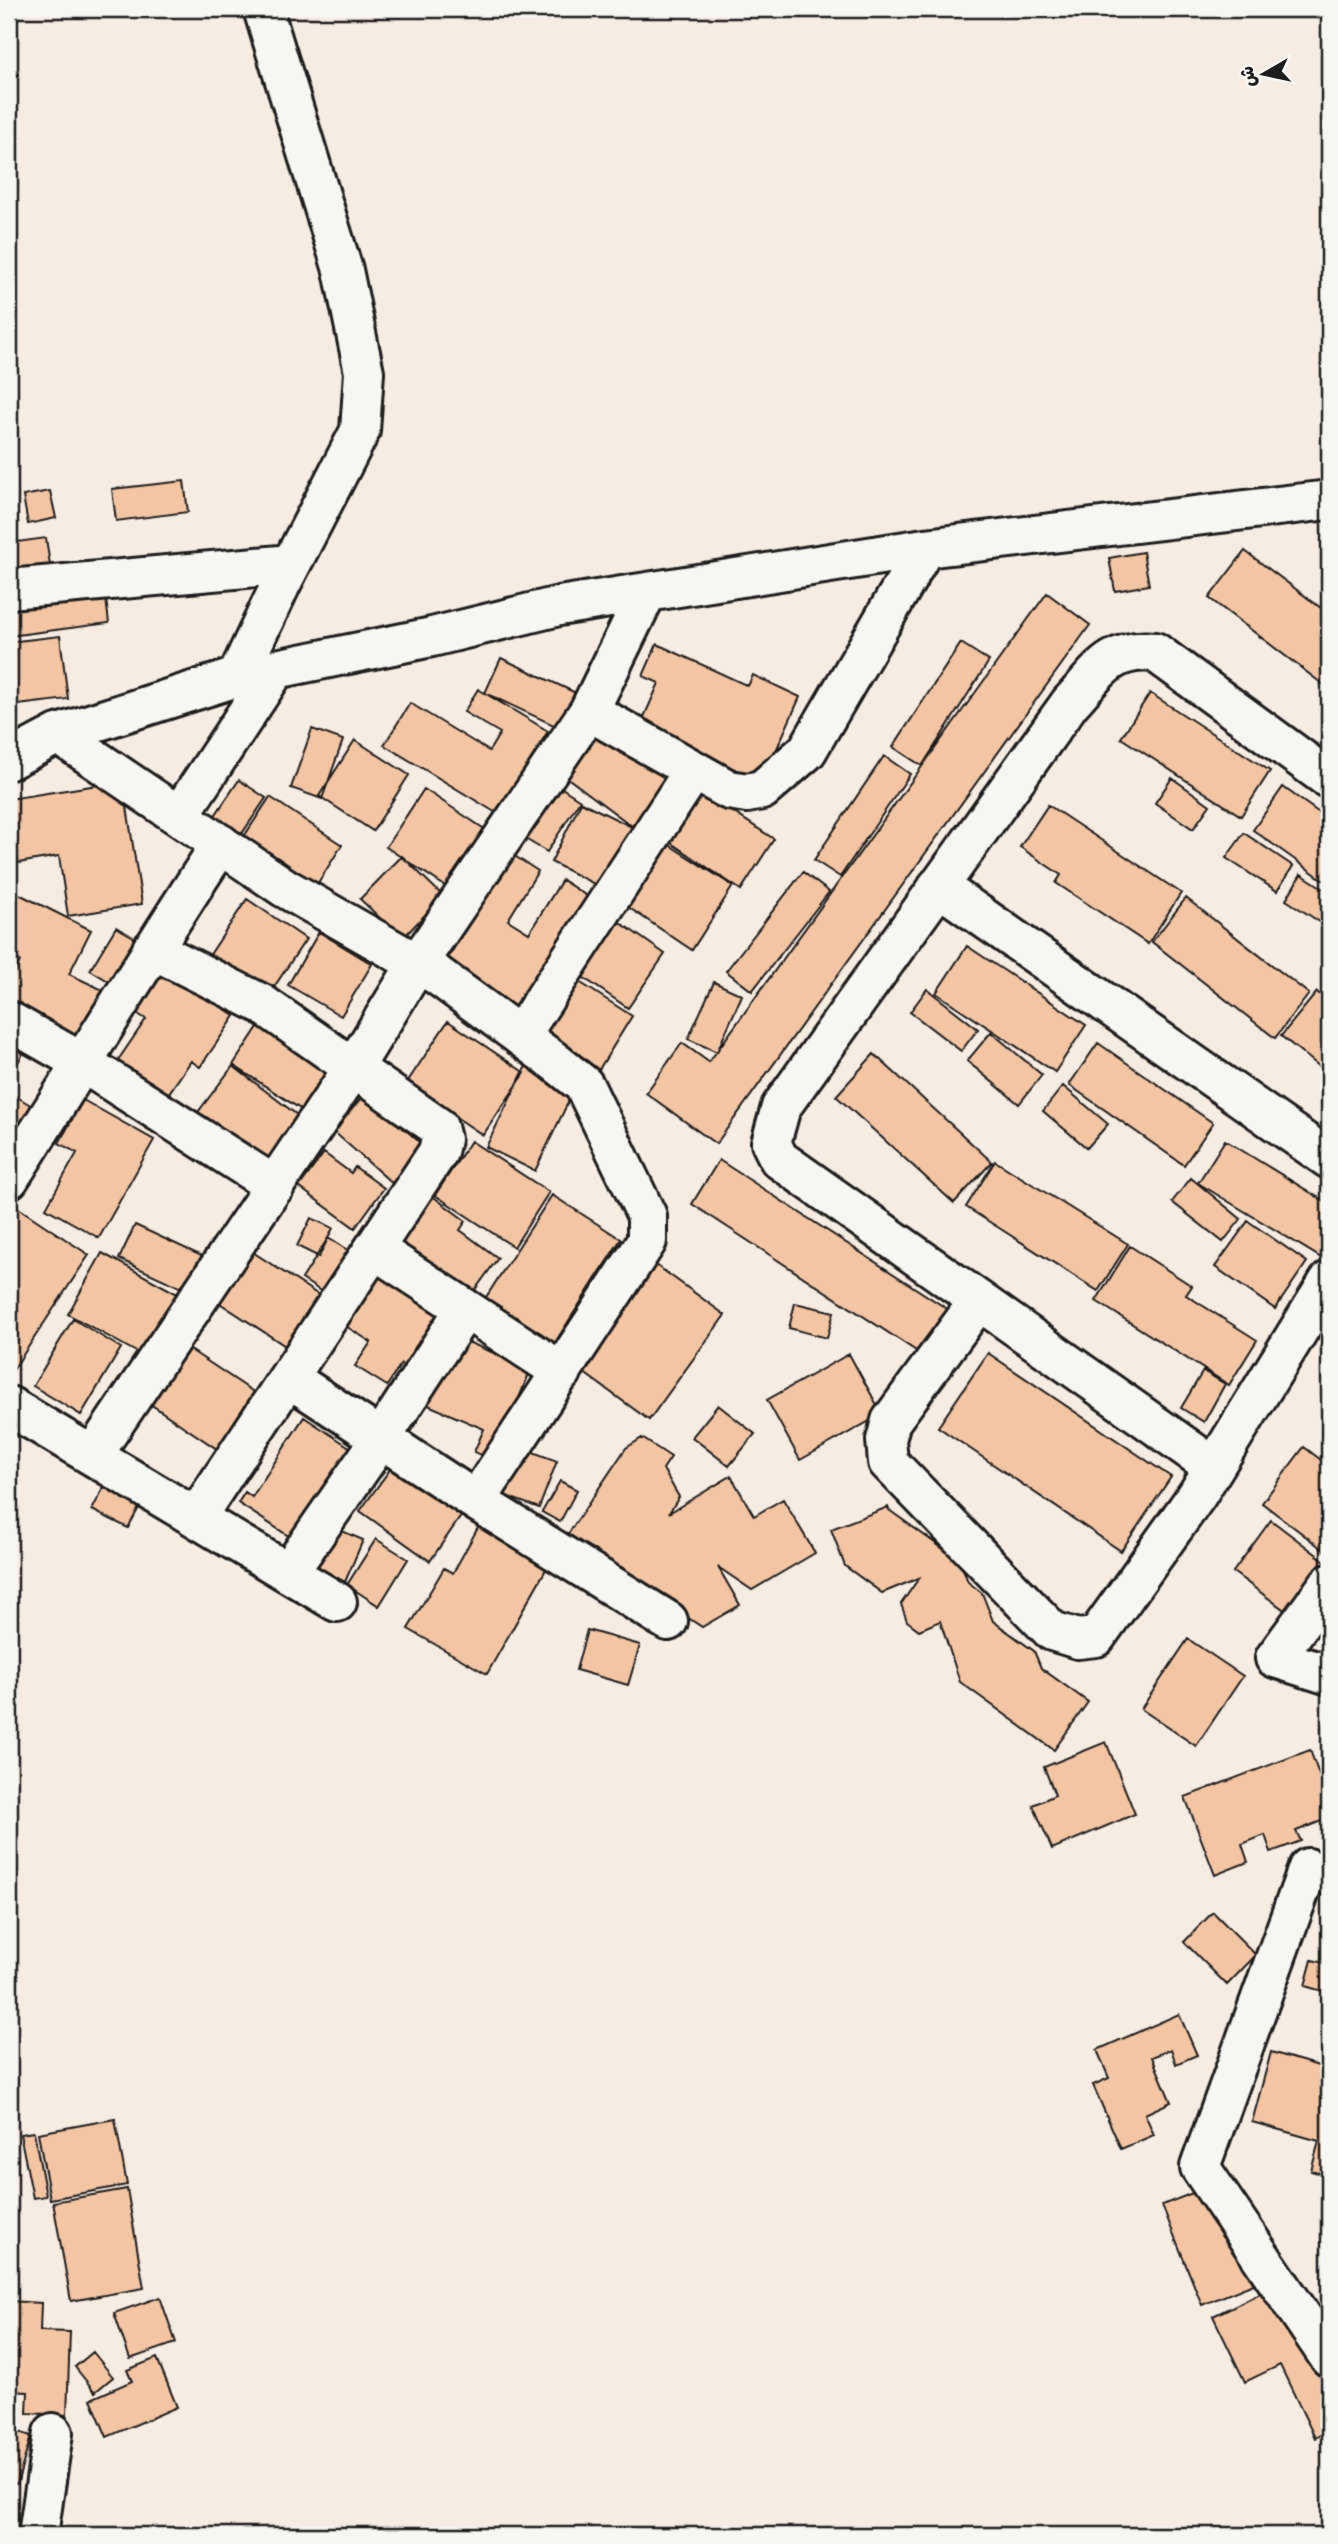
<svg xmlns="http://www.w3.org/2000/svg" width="1338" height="2544" font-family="Dekko,'Playpen Sans Arabic',sans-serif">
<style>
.building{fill:#f4c5a3;stroke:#1c1c1c;stroke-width:2}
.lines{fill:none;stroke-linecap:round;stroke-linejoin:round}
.street-casing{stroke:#1c1c1c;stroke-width:44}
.street{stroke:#f6f6f2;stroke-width:38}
</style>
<rect width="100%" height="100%" fill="#f6ece2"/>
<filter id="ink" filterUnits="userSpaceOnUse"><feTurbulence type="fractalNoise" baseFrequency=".0143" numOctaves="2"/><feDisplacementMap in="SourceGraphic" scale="14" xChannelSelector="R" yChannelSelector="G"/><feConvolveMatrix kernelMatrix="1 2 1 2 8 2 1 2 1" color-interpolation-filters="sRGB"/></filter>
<g filter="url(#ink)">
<path class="building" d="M 184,481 L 188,512 L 116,521 L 112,489 Z
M 50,491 L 56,518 L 28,524 L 23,496 Z
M 46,538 L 51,572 L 9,577 L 9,543 Z
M 1245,551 L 1329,614 L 1329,689 L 1209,598 Z
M 1143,552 L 1149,585 L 1115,591 L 1109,558 Z
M 105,591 L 109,623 L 9,636 L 9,603 Z
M 1047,593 L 1090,625 L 716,1144 L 646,1093 L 682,1043 L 709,1062 Z
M 60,636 L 68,699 L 9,706 L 9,642 Z
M 961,643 L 989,661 L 922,766 L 893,747 Z
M 657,644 L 748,686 L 753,675 L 800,697 L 762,782 L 640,726 L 659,683 L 643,676 Z
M 501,658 L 576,693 L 560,728 L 485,693 Z
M 478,689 L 548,731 L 498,814 L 384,745 L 410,703 L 489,751 L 500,733 L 464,712 Z
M 1150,693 L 1270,771 L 1241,816 L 1121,738 Z
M 604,723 L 674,776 L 636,829 L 565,776 Z
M 312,729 L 343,740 L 322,799 L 291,788 Z
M 355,740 L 409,775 L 373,831 L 319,796 Z
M 884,756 L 910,774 L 840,877 L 814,860 Z
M 1172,778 L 1210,805 L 1193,829 L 1155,803 Z
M 239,780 L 266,798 L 239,838 L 212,820 Z
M 123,781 L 142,904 L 68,916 L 59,856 L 18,863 L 9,799 Z
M 556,784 L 580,800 L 547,852 L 522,837 Z
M 1283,787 L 1329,820 L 1329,884 L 1253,830 Z
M 424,789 L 486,830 L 448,888 L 386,847 Z
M 701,791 L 774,839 L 741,890 L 668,841 Z
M 270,797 L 342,845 L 314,889 L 241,841 Z
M 581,802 L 636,829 L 606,890 L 551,862 Z
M 1048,805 L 1181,893 L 1148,944 L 1056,883 L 1061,875 L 1020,847 Z
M 1244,833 L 1293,866 L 1277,891 L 1226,858 Z
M 663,841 L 733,886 L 692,950 L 622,903 Z
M 513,855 L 538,871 L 508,920 L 529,933 L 562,880 L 596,902 L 525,1015 L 444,964 Z
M 402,856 L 443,896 L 402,939 L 360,899 Z
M 803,872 L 829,892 L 752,991 L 726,971 Z
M 1301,874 L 1329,892 L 1329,928 L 1286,900 Z
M 9,889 L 91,930 L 69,974 L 109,993 L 83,1045 L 9,1008 L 9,984 L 20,961 L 9,955 Z
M 1186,898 L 1309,994 L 1275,1038 L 1152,942 Z
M 247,899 L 306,939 L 266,999 L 207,959 Z
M 608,914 L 665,954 L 628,1008 L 571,969 Z
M 116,927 L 146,944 L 120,988 L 90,970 Z
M 319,932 L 372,964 L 341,1016 L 288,985 Z
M 967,946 L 1086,1025 L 1055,1072 L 936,993 Z
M 167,968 L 235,1016 L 200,1067 L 191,1061 L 162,1103 L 112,1069 L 146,1019 L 136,1013 Z
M 567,974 L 632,1016 L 598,1071 L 533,1030 Z
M 714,982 L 742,995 L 717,1052 L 688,1039 Z
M 927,989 L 978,1029 L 961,1051 L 910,1012 Z
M 1317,992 L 1329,1002 L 1329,1074 L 1281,1036 Z
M 267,1013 L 335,1059 L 302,1110 L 233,1065 Z
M 448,1021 L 525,1073 L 483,1135 L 406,1084 Z
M 9,1025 L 32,1039 L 9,1077 Z
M 991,1032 L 1042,1075 L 1019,1104 L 967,1061 Z
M 1098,1043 L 1213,1123 L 1184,1165 L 1069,1085 Z
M 874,1054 L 992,1162 L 954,1203 L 836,1096 Z
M 527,1064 L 575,1088 L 535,1171 L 486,1147 Z
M 233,1066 L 305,1121 L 267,1171 L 195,1116 Z
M 1063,1086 L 1108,1124 L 1087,1148 L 1043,1111 Z
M 9,1092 L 37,1109 L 9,1155 Z
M 365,1094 L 425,1147 L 393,1184 L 333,1131 Z
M 83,1100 L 154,1140 L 99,1238 L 46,1208 L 77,1153 L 59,1143 Z
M 1225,1140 L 1329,1204 L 1329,1249 L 1323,1259 L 1198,1183 Z
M 471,1141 L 549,1192 L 514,1247 L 435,1195 Z
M 324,1153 L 351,1173 L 355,1167 L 384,1188 L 355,1228 L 299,1187 Z
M 719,1160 L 955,1314 L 927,1358 L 692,1204 Z
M 995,1161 L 1128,1244 L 1098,1291 L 966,1207 Z
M 1191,1178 L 1241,1219 L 1223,1242 L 1172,1202 Z
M 431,1195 L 466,1221 L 460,1230 L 498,1258 L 469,1298 L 395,1245 Z
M 552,1195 L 621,1239 L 549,1352 L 479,1308 Z
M 11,1203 L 89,1255 L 13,1370 L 9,1368 L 9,1207 Z
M 311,1218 L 333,1228 L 319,1257 L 297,1246 Z
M 1248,1221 L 1307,1262 L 1275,1309 L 1215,1267 Z
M 135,1225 L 204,1257 L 188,1291 L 119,1259 Z
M 328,1238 L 359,1257 L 333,1299 L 302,1279 Z
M 1130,1246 L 1192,1286 L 1186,1295 L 1257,1340 L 1229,1385 L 1096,1301 Z
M 245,1247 L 320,1296 L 287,1347 L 212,1298 Z
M 102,1253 L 183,1297 L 149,1359 L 68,1314 Z
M 652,1262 L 725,1315 L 649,1420 L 576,1367 Z
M 377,1273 L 451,1320 L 416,1374 L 401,1364 L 387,1386 L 355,1366 L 371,1342 L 344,1325 Z
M 795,1303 L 834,1312 L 827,1338 L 789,1328 Z
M 73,1319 L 121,1348 L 81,1415 L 33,1386 Z
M 456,1337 L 531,1369 L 504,1434 L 498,1462 L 474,1452 L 484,1429 L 428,1405 Z
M 174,1339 L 255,1393 L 217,1449 L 137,1395 Z
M 988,1353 L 1171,1477 L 1121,1551 L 938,1427 Z
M 849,1354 L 882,1414 L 800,1460 L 767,1400 Z
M 1203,1371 L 1225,1384 L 1204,1422 L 1181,1408 Z
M 718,1405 L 755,1434 L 729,1466 L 692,1437 Z
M 304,1417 L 360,1454 L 304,1546 L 238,1503 L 245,1492 L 252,1497 Z
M 642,1438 L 671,1457 L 663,1469 L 679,1497 L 669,1513 L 731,1476 L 754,1516 L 783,1499 L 815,1553 L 752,1590 L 718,1567 L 740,1605 L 702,1627 L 566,1537 L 626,1448 Z
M 517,1446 L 557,1461 L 539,1508 L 498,1493 Z
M 1304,1447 L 1329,1466 L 1329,1554 L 1262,1503 Z
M 399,1457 L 468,1506 L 430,1561 L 360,1511 Z
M 560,1481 L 577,1490 L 560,1522 L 542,1512 Z
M 105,1485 L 141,1504 L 128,1528 L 92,1510 Z
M 888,1507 L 889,1510 L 960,1561 L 968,1582 L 982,1593 L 993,1621 L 1034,1651 L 1041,1668 L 1088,1702 L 1054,1750 L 960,1682 L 940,1621 L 919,1630 L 907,1621 L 901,1604 L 919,1578 L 882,1593 L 845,1566 L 831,1529 Z
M 485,1515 L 554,1555 L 487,1674 L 408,1629 L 444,1568 L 453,1573 Z
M 1271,1520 L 1329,1564 L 1329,1578 L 1298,1620 L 1233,1572 Z
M 328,1525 L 363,1540 L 345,1582 L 310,1567 Z
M 376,1539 L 408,1559 L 379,1606 L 347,1585 Z
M 587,1630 L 640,1645 L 628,1685 L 576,1670 Z
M 1188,1639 L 1243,1676 L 1196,1746 L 1141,1709 Z
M 1106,1742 L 1135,1814 L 1052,1849 L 1033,1805 L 1055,1795 L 1044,1767 Z
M 1310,1750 L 1329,1802 L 1329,1818 L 1296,1831 L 1301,1841 L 1271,1852 L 1265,1835 L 1242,1844 L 1248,1862 L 1215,1875 L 1185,1797 Z
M 1213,1912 L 1256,1955 L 1227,1985 L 1184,1942 Z
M 1312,1960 L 1329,1964 L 1329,1993 L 1305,1986 Z
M 1179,2014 L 1197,2055 L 1176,2064 L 1171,2049 L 1152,2057 L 1171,2102 L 1145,2114 L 1154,2135 L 1121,2149 L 1093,2085 L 1109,2078 L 1097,2050 Z
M 1271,2052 L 1329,2069 L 1329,2176 L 1311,2171 L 1319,2141 L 1252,2122 Z
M 115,2119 L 127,2185 L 50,2199 L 38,2133 Z
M 34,2132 L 46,2196 L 33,2198 L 20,2134 Z
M 1218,2183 L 1273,2276 L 1202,2305 L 1162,2205 Z
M 127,2189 L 144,2288 L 71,2301 L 53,2202 Z
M 1283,2282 L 1329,2330 L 1329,2431 L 1315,2438 L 1280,2365 L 1245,2382 L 1213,2316 Z
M 160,2297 L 176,2343 L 130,2359 L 114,2313 Z
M 9,2301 L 41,2303 L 40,2331 L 70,2332 L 67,2415 L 27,2413 L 28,2392 L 9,2391 Z
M 93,2352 L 113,2377 L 95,2392 L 75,2367 Z
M 157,2358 L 177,2407 L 107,2437 L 91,2399 L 132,2381 L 127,2370 Z
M 9,2429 L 31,2436 L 17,2484 L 9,2482 Z"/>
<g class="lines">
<defs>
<path id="street" d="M 9,589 L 291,564
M 237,677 L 281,584 L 360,431 L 364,372 L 343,270 L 263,9
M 589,711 L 647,592
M 58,734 L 285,888 L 437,975 L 554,1061 L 584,1085 L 647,1216 L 647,1241 L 476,1501 L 668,1621
M 9,760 L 58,734 L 237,677 L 432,637 L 559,606 L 925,548 L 1329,500
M 179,816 L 276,669
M 938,886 L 1329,1159
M 152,949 L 262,1004 L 438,1127 L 441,1139 L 438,1152 L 196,1517
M 9,1021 L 83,1063 L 275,1186
M 520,1036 L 694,770
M 9,1179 C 80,1068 148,954 221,844
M 374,1249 L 562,1372
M 978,1302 L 891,1421 L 886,1440 L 888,1462 L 1052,1631 L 1078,1639 L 1096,1637 L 1197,1495 L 1329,1281
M 289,1378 L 476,1501
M 9,1406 L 337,1602
M 93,1455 L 354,1067 L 417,964 L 589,711 L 729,790 L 747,793 L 762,790 L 807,751 L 925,548
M 1214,1467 L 779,1159 L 771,1143 L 781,1107 L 1070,703 C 1098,673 1110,647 1155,652 L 1329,779
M 288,1573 L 380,1440 L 465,1309
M 1329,1584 L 1275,1658 L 1329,1675
M 1308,1868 L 1200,2167 L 1329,2357
M 38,2535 L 53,2433"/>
</defs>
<use href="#street" class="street-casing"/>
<use href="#street" class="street"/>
</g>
</g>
<rect width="1338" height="2544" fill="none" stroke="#f6f6f2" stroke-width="35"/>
<rect x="18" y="18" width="1303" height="2509" fill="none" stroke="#1c1c1c" stroke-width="2.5" filter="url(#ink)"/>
<g transform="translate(1264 74) rotate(261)" stroke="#f6f6f2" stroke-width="5" paint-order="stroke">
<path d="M0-5L12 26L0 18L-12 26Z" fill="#1c1c1c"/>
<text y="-10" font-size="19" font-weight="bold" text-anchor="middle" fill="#1c1c1c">ش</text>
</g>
</svg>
